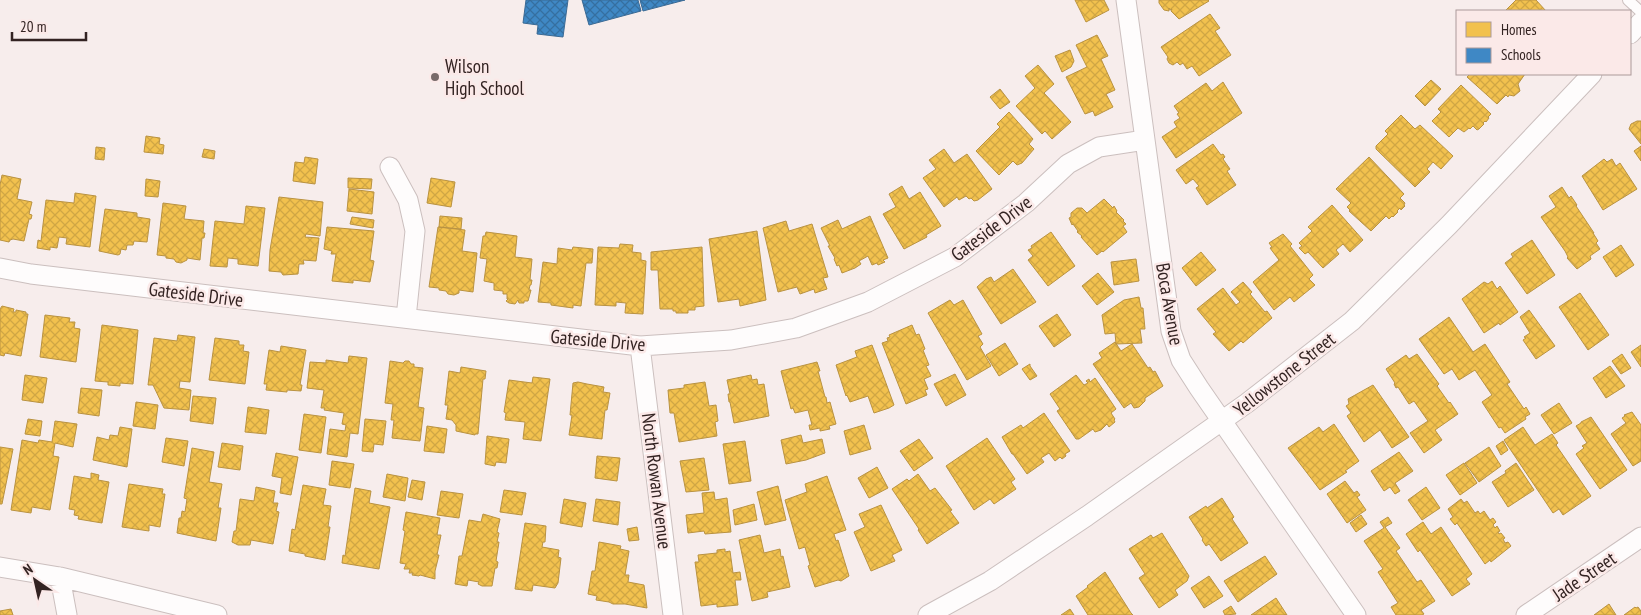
<svg xmlns="http://www.w3.org/2000/svg" width="1641" height="615" font-family="'PT Sans Narrow',sans-serif">
<style>
.homes{fill:url(#homes-cross-hatch);stroke:#b99241}
.schools{fill:url(#schools-cross-hatch);stroke:#3b6a94}
.lines{fill:none;stroke-linecap:round;stroke-linejoin:round}
.lane-casing{stroke:#cbbfbe;stroke-width:12}
.street-casing{stroke:#cbbfbe;stroke-width:21}
.lane{stroke:#fefcfc;stroke-width:10}
.street{stroke:#fefcfc;stroke-width:19}
.poi-dot{fill:#786a69;stroke:#fbe9e8;stroke-width:2}
.labels{text-anchor:middle;stroke-width:5;stroke-linejoin:round;paint-order:stroke}
.poi-label{font-size:19px;fill:#332322;stroke:#fbe9e8;text-anchor:start}
.street-label{font-size:19px;fill:#332322;stroke:#fbe9e8}
</style>
<defs>
<pattern id="homes-cross-hatch" width="8" height="8" patternUnits="userSpaceOnUse" patternTransform="scale(1.25)"><rect width="8" height="8" fill="#f2c14e"/><path d="M0 0l8 8M0 8l8-8" fill="none" stroke="#d0a644"/></pattern>
<pattern id="schools-cross-hatch" width="8" height="8" patternUnits="userSpaceOnUse" patternTransform="scale(1.25)"><rect width="8" height="8" fill="#3f88c5"/><path d="M0 0l8 8M0 8l8-8" fill="none" stroke="#356fa0"/></pattern>
</defs>
<rect width="100%" height="100%" fill="#f7edec"/>
<path class="homes" d="M 1075,0 L 1104,0 L 1109,10 L 1086,22 Z
M 1159,0 L 1208,0 L 1209,1 L 1179,19 L 1171,11 L 1172,9 L 1170,10 L 1169,8 L 1169,11 L 1164,10 L 1159,3 Z
M 1516,0 L 1536,0 L 1546,11 L 1505,11 Z
M 1210,14 L 1220,28 L 1215,31 L 1231,55 L 1199,76 L 1192,66 L 1187,69 L 1183,63 L 1180,65 L 1177,62 L 1173,65 L 1169,63 L 1167,59 L 1168,57 L 1161,47 Z
M 1097,35 L 1108,56 L 1101,59 L 1115,90 L 1106,94 L 1113,107 L 1095,116 L 1093,111 L 1085,114 L 1066,77 L 1087,67 L 1076,45 Z
M 1070,50 L 1074,61 L 1071,67 L 1062,72 L 1055,56 Z
M 1038,65 L 1054,84 L 1044,93 L 1071,122 L 1052,139 L 1045,131 L 1042,134 L 1016,106 L 1035,88 L 1025,76 Z
M 1470,74 L 1525,74 L 1518,84 L 1520,91 L 1514,96 L 1509,95 L 1508,97 L 1506,95 L 1497,104 L 1467,77 Z
M 1431,80 L 1441,89 L 1425,106 L 1415,96 Z
M 1223,82 L 1242,113 L 1176,158 L 1162,137 L 1177,127 L 1174,122 L 1180,118 L 1177,114 L 1179,113 L 1174,106 L 1206,83 L 1212,91 Z
M 1461,85 L 1491,114 L 1488,117 L 1489,118 L 1486,122 L 1485,121 L 1483,123 L 1484,124 L 1479,129 L 1477,130 L 1473,126 L 1470,129 L 1469,128 L 1464,132 L 1458,128 L 1449,137 L 1432,121 L 1441,112 L 1438,109 Z
M 1000,89 L 1010,102 L 1000,109 L 990,97 Z
M 1009,112 L 1033,139 L 1029,144 L 1034,149 L 1022,163 L 1017,165 L 1013,161 L 999,175 L 976,151 L 1000,127 L 997,124 Z
M 1401,115 L 1415,129 L 1420,125 L 1453,156 L 1441,169 L 1433,162 L 1427,169 L 1430,172 L 1415,187 L 1376,149 L 1376,146 L 1388,134 L 1385,131 Z
M 1637,121 L 1641,121 L 1641,144 L 1629,129 L 1631,124 Z
M 146,136 L 160,138 L 159,144 L 164,145 L 163,154 L 144,152 Z
M 1213,144 L 1221,155 L 1223,154 L 1225,157 L 1223,159 L 1230,169 L 1227,171 L 1236,185 L 1207,205 L 1196,188 L 1199,186 L 1193,179 L 1186,184 L 1176,170 Z
M 1641,146 L 1641,161 L 1634,151 Z
M 96,147 L 105,148 L 104,160 L 95,159 Z
M 204,149 L 215,151 L 214,159 L 202,157 Z
M 944,149 L 954,163 L 967,154 L 992,189 L 978,200 L 974,201 L 971,198 L 969,199 L 966,196 L 959,200 L 957,197 L 944,207 L 923,178 L 936,169 L 929,160 Z
M 305,157 L 318,159 L 315,184 L 293,181 L 295,162 L 304,163 Z
M 1369,157 L 1404,194 L 1400,198 L 1405,203 L 1404,205 L 1405,206 L 1401,210 L 1400,208 L 1397,211 L 1398,212 L 1393,217 L 1392,216 L 1389,219 L 1386,216 L 1371,231 L 1349,211 L 1350,210 L 1347,207 L 1351,203 L 1336,189 Z
M 1604,159 L 1607,162 L 1612,159 L 1616,166 L 1620,163 L 1637,189 L 1603,210 L 1582,176 Z
M 2,175 L 21,179 L 17,199 L 32,202 L 29,214 L 32,215 L 31,219 L 29,219 L 24,241 L 13,239 L 10,240 L 9,242 L 0,240 L 0,185 Z
M 348,178 L 372,179 L 371,189 L 348,188 Z
M 431,178 L 455,182 L 451,207 L 427,203 Z
M 146,179 L 160,181 L 158,197 L 145,196 Z
M 902,186 L 909,199 L 920,192 L 941,226 L 926,235 L 927,237 L 904,249 L 883,214 L 896,207 L 889,194 Z
M 1562,187 L 1569,198 L 1571,196 L 1577,205 L 1576,206 L 1594,233 L 1593,233 L 1598,241 L 1596,243 L 1600,249 L 1590,256 L 1591,259 L 1577,269 L 1567,258 L 1568,257 L 1565,251 L 1541,217 L 1556,207 L 1549,196 Z
M 349,189 L 374,192 L 372,214 L 347,211 Z
M 75,193 L 96,196 L 90,247 L 66,244 L 67,238 L 59,237 L 57,248 L 50,247 L 50,250 L 37,248 L 38,240 L 41,241 L 46,200 L 74,203 Z
M 279,197 L 323,202 L 320,236 L 306,234 L 305,237 L 319,238 L 316,261 L 303,260 L 304,264 L 299,264 L 298,274 L 283,275 L 281,272 L 269,271 L 270,250 Z
M 1104,199 L 1113,208 L 1114,206 L 1117,211 L 1116,212 L 1124,220 L 1123,221 L 1126,224 L 1123,226 L 1127,232 L 1103,252 L 1102,251 L 1097,255 L 1081,237 L 1082,236 L 1077,232 L 1078,231 L 1073,224 L 1072,225 L 1069,218 L 1071,217 L 1071,213 L 1077,208 L 1082,208 L 1087,213 Z
M 163,203 L 186,206 L 184,219 L 204,221 L 203,233 L 205,233 L 204,238 L 202,238 L 200,260 L 187,258 L 187,260 L 181,263 L 176,262 L 174,259 L 166,258 L 166,256 L 157,255 Z
M 1332,205 L 1363,240 L 1350,252 L 1343,244 L 1336,250 L 1339,254 L 1323,268 L 1308,252 L 1305,254 L 1299,248 L 1302,246 L 1299,243 L 1312,231 L 1308,227 Z
M 246,206 L 265,208 L 258,266 L 238,264 L 238,259 L 228,258 L 227,267 L 210,266 L 215,221 L 244,224 Z
M 105,209 L 137,213 L 137,217 L 150,219 L 147,242 L 134,241 L 133,245 L 127,245 L 126,250 L 121,249 L 120,254 L 118,255 L 99,251 Z
M 440,216 L 462,218 L 461,229 L 439,227 Z
M 870,216 L 888,258 L 883,260 L 885,262 L 878,265 L 877,263 L 872,265 L 868,256 L 859,261 L 861,264 L 855,268 L 842,273 L 839,265 L 837,266 L 834,259 L 835,258 L 828,246 L 830,246 L 821,228 L 838,220 L 842,229 Z
M 352,217 L 374,220 L 373,228 L 350,224 Z
M 786,221 L 789,231 L 812,224 L 828,277 L 823,278 L 827,289 L 815,293 L 814,289 L 800,294 L 797,287 L 778,292 L 763,228 Z
M 327,227 L 374,231 L 370,260 L 374,261 L 370,282 L 353,280 L 353,283 L 332,281 L 336,254 L 331,254 L 332,251 L 324,249 Z
M 438,227 L 465,230 L 462,251 L 477,253 L 473,292 L 459,290 L 459,293 L 454,295 L 448,294 L 446,291 L 439,290 L 439,288 L 429,287 Z
M 757,231 L 766,300 L 740,306 L 739,299 L 718,302 L 709,239 Z
M 486,232 L 517,236 L 515,257 L 532,259 L 530,280 L 532,280 L 531,285 L 530,285 L 529,290 L 531,290 L 528,301 L 524,301 L 524,303 L 519,303 L 518,300 L 515,304 L 509,303 L 506,301 L 508,299 L 507,299 L 507,294 L 503,294 L 503,291 L 494,290 L 494,283 L 484,281 L 487,259 L 480,258 L 483,236 L 485,236 Z
M 1051,232 L 1075,266 L 1048,286 L 1028,260 L 1033,256 L 1028,250 L 1032,248 L 1031,246 Z
M 1283,234 L 1292,244 L 1290,246 L 1313,275 L 1309,279 L 1315,285 L 1294,302 L 1290,297 L 1274,310 L 1253,282 L 1279,260 L 1270,248 L 1272,247 L 1269,243 Z
M 1532,240 L 1555,275 L 1527,294 L 1505,263 L 1513,257 L 1511,254 Z
M 620,244 L 633,245 L 632,252 L 641,253 L 641,260 L 646,261 L 643,314 L 625,313 L 626,303 L 616,302 L 616,306 L 595,305 L 598,247 L 619,248 Z
M 1621,245 L 1634,265 L 1616,277 L 1603,257 Z
M 573,247 L 593,249 L 592,263 L 586,263 L 581,306 L 573,305 L 573,308 L 551,305 L 551,303 L 538,302 L 543,262 L 557,264 L 558,248 L 572,250 Z
M 702,247 L 704,306 L 695,307 L 695,310 L 688,310 L 688,313 L 676,313 L 676,311 L 673,311 L 673,309 L 660,309 L 658,270 L 651,270 L 651,252 Z
M 1201,252 L 1216,270 L 1196,286 L 1182,268 Z
M 1136,259 L 1139,281 L 1114,285 L 1111,262 Z
M 1013,269 L 1036,302 L 1001,324 L 977,287 L 986,279 L 991,277 L 994,282 Z
M 1098,273 L 1114,292 L 1097,305 L 1082,286 Z
M 1492,281 L 1497,289 L 1500,286 L 1518,312 L 1500,325 L 1499,323 L 1484,333 L 1462,299 L 1484,282 L 1488,284 Z
M 1243,282 L 1252,292 L 1250,294 L 1265,312 L 1267,311 L 1272,318 L 1243,343 L 1241,341 L 1229,351 L 1213,334 L 1216,332 L 1197,309 L 1223,288 L 1236,305 L 1240,302 L 1231,292 Z
M 1580,293 L 1609,335 L 1588,350 L 1559,307 Z
M 1139,297 L 1141,308 L 1143,308 L 1145,329 L 1140,329 L 1142,343 L 1116,344 L 1115,333 L 1105,334 L 1102,315 L 1124,300 Z
M 950,300 L 954,305 L 963,300 L 982,334 L 978,336 L 983,344 L 980,347 L 991,366 L 967,380 L 928,313 Z
M 2,306 L 14,309 L 13,312 L 16,312 L 16,310 L 26,312 L 26,314 L 28,314 L 21,356 L 5,353 L 4,356 L 0,355 L 0,309 Z
M 1529,310 L 1555,346 L 1536,359 L 1523,340 L 1526,338 L 1524,337 L 1530,333 L 1520,317 Z
M 1057,314 L 1071,335 L 1054,347 L 1039,326 Z
M 45,315 L 70,318 L 69,322 L 75,322 L 74,328 L 80,329 L 76,362 L 40,357 Z
M 1449,317 L 1473,352 L 1485,344 L 1510,382 L 1507,384 L 1524,409 L 1526,407 L 1530,414 L 1525,417 L 1526,419 L 1505,433 L 1501,427 L 1499,428 L 1482,402 L 1492,395 L 1475,370 L 1459,380 L 1452,369 L 1444,374 L 1419,339 Z
M 102,325 L 138,330 L 133,384 L 120,383 L 120,386 L 108,385 L 108,382 L 95,381 Z
M 912,325 L 916,335 L 919,334 L 925,349 L 923,350 L 929,365 L 926,366 L 931,376 L 924,379 L 928,389 L 925,390 L 927,395 L 906,404 L 882,343 L 888,341 L 887,338 L 890,337 L 889,335 Z
M 178,335 L 195,337 L 190,382 L 180,381 L 179,388 L 191,390 L 189,410 L 164,408 L 153,385 L 148,385 L 154,338 L 177,341 Z
M 215,338 L 239,341 L 239,345 L 244,345 L 243,351 L 249,352 L 245,384 L 209,380 Z
M 1115,342 L 1121,351 L 1132,344 L 1148,368 L 1150,367 L 1153,372 L 1155,371 L 1163,386 L 1145,398 L 1145,401 L 1139,407 L 1134,408 L 1131,403 L 1124,408 L 1093,364 L 1102,358 L 1099,353 Z
M 1005,343 L 1018,364 L 999,376 L 986,355 Z
M 872,345 L 894,405 L 889,408 L 874,413 L 868,396 L 850,402 L 847,395 L 846,396 L 836,365 L 857,357 L 855,351 Z
M 1641,345 L 1641,367 L 1631,352 Z
M 281,346 L 306,350 L 300,385 L 302,385 L 301,391 L 287,390 L 287,392 L 266,390 L 267,384 L 264,384 L 269,350 L 280,352 Z
M 1417,354 L 1439,384 L 1437,386 L 1449,403 L 1450,402 L 1458,414 L 1435,430 L 1442,440 L 1424,453 L 1410,433 L 1428,421 L 1414,401 L 1409,404 L 1398,387 L 1396,388 L 1394,384 L 1395,383 L 1386,369 L 1406,355 L 1409,359 Z
M 1622,354 L 1631,368 L 1621,374 L 1612,361 Z
M 349,356 L 367,358 L 358,434 L 350,433 L 347,457 L 327,454 L 330,429 L 345,431 L 346,425 L 342,424 L 344,413 L 324,410 L 325,408 L 321,408 L 324,390 L 307,388 L 310,362 L 326,363 L 326,360 L 348,363 Z
M 390,361 L 403,363 L 405,361 L 409,361 L 411,364 L 414,364 L 414,367 L 423,368 L 418,407 L 424,408 L 420,441 L 392,438 L 394,420 L 391,420 L 393,404 L 385,403 Z
M 817,362 L 820,371 L 818,371 L 825,397 L 826,397 L 827,403 L 830,402 L 836,424 L 829,426 L 830,429 L 820,431 L 820,428 L 810,430 L 809,425 L 812,425 L 808,410 L 795,413 L 793,408 L 791,409 L 781,371 Z
M 1030,364 L 1030,366 L 1037,376 L 1030,380 L 1022,369 Z
M 1610,366 L 1625,386 L 1606,398 L 1593,378 Z
M 461,367 L 486,371 L 485,379 L 483,379 L 478,434 L 475,434 L 475,435 L 456,431 L 456,425 L 452,420 L 446,419 L 448,405 L 445,405 L 449,371 L 460,373 Z
M 955,374 L 966,395 L 946,406 L 934,384 Z
M 25,375 L 47,378 L 43,403 L 22,400 Z
M 751,375 L 752,380 L 757,379 L 758,385 L 764,384 L 769,416 L 734,423 L 730,402 L 729,402 L 728,394 L 730,394 L 727,380 Z
M 1076,375 L 1084,385 L 1088,383 L 1086,381 L 1089,379 L 1090,382 L 1095,378 L 1116,409 L 1111,413 L 1115,419 L 1114,420 L 1115,422 L 1109,427 L 1107,424 L 1101,430 L 1095,432 L 1093,429 L 1079,439 L 1076,439 L 1057,411 L 1060,409 L 1050,394 Z
M 533,377 L 550,379 L 541,441 L 523,439 L 525,422 L 505,420 L 506,413 L 504,412 L 509,380 L 532,383 Z
M 578,382 L 587,384 L 604,387 L 603,392 L 610,393 L 607,410 L 605,410 L 602,439 L 569,435 L 572,415 L 570,415 L 573,383 Z
M 705,382 L 709,406 L 716,405 L 718,421 L 715,422 L 717,436 L 679,442 L 674,413 L 670,413 L 668,390 L 684,388 L 684,385 Z
M 1373,385 L 1409,437 L 1392,448 L 1380,430 L 1364,442 L 1347,416 L 1351,413 L 1346,406 L 1349,404 L 1348,399 Z
M 81,388 L 102,390 L 99,416 L 78,413 Z
M 193,396 L 216,398 L 213,424 L 190,421 Z
M 136,402 L 158,405 L 155,429 L 133,426 Z
M 1559,403 L 1572,423 L 1554,434 L 1541,415 Z
M 248,407 L 269,410 L 266,434 L 245,432 Z
M 1632,412 L 1641,425 L 1641,461 L 1633,466 L 1611,434 L 1626,423 L 1622,418 L 1625,416 L 1624,415 Z
M 1044,413 L 1070,451 L 1065,454 L 1066,456 L 1062,459 L 1060,457 L 1055,461 L 1049,453 L 1041,458 L 1044,462 L 1027,474 L 1013,454 L 1012,454 L 1002,437 L 1021,425 L 1023,428 Z
M 304,414 L 326,417 L 321,453 L 299,450 Z
M 1591,417 L 1627,470 L 1600,489 L 1576,454 L 1584,448 L 1582,446 L 1587,443 L 1576,426 L 1581,423 L 1581,422 Z
M 28,419 L 42,421 L 40,436 L 25,434 Z
M 365,419 L 386,421 L 383,445 L 374,444 L 373,452 L 362,451 Z
M 55,421 L 77,424 L 73,447 L 55,443 L 53,456 L 59,457 L 50,510 L 32,507 L 31,513 L 11,510 L 22,440 L 38,443 L 39,440 L 52,442 Z
M 1334,424 L 1359,461 L 1345,471 L 1347,472 L 1320,490 L 1288,448 L 1319,427 L 1323,432 Z
M 864,425 L 871,449 L 850,455 L 844,431 Z
M 427,426 L 447,429 L 444,453 L 424,451 Z
M 120,427 L 132,429 L 127,467 L 93,460 L 97,437 L 109,440 L 110,435 L 118,436 Z
M 1523,427 L 1535,445 L 1552,434 L 1558,443 L 1556,445 L 1591,496 L 1563,515 L 1559,509 L 1553,513 L 1504,440 Z
M 801,435 L 803,443 L 822,439 L 825,453 L 806,460 L 786,464 L 781,440 Z
M 487,436 L 509,439 L 506,463 L 496,462 L 495,466 L 485,464 Z
M 166,438 L 188,441 L 184,466 L 162,462 Z
M 987,438 L 1015,479 L 1011,482 L 1016,489 L 994,504 L 990,499 L 974,510 L 946,466 Z
M 919,439 L 933,458 L 914,471 L 900,451 Z
M 745,441 L 751,481 L 729,484 L 723,444 Z
M 1503,441 L 1508,450 L 1501,455 L 1496,446 Z
M 222,443 L 243,446 L 240,470 L 218,467 Z
M 0,447 L 13,449 L 2,504 L 0,504 Z
M 1489,447 L 1501,466 L 1479,482 L 1465,463 Z
M 192,448 L 214,452 L 209,482 L 222,484 L 218,508 L 221,508 L 216,541 L 177,533 L 179,518 L 181,518 L 182,511 L 185,512 L 187,499 L 184,498 Z
M 1399,452 L 1413,471 L 1395,483 L 1400,491 L 1395,494 L 1390,487 L 1384,491 L 1371,471 Z
M 276,453 L 298,457 L 291,495 L 280,493 L 282,478 L 272,476 Z
M 597,456 L 620,458 L 617,481 L 595,478 Z
M 704,458 L 709,490 L 686,492 L 680,461 Z
M 332,461 L 354,464 L 350,488 L 329,485 Z
M 1464,463 L 1477,483 L 1460,495 L 1446,475 Z
M 1516,463 L 1534,490 L 1508,507 L 1492,482 L 1506,473 L 1505,471 Z
M 877,467 L 888,488 L 869,498 L 858,478 Z
M 91,473 L 99,475 L 98,480 L 109,482 L 102,523 L 78,519 L 79,516 L 74,515 L 75,510 L 69,509 L 74,476 L 91,479 Z
M 387,474 L 408,478 L 405,501 L 383,497 Z
M 918,474 L 930,491 L 935,488 L 952,510 L 950,511 L 959,523 L 927,544 L 918,530 L 919,529 L 892,489 L 907,479 L 909,481 Z
M 827,476 L 846,530 L 834,534 L 836,541 L 838,540 L 849,576 L 841,581 L 838,580 L 815,587 L 808,566 L 810,565 L 805,547 L 799,549 L 785,500 L 807,492 L 805,484 Z
M 412,480 L 425,482 L 422,500 L 408,497 Z
M 1345,481 L 1354,493 L 1357,491 L 1360,495 L 1357,497 L 1366,510 L 1347,523 L 1327,494 Z
M 129,484 L 163,489 L 162,494 L 165,494 L 160,527 L 149,525 L 149,531 L 122,527 Z
M 303,485 L 326,489 L 323,505 L 331,506 L 328,527 L 330,527 L 325,560 L 305,556 L 305,554 L 289,551 L 292,529 L 295,530 Z
M 778,486 L 786,520 L 765,525 L 757,492 Z
M 256,487 L 275,491 L 273,503 L 278,503 L 276,511 L 279,512 L 273,544 L 251,540 L 250,545 L 238,545 L 232,542 L 234,531 L 236,531 L 240,499 L 254,501 Z
M 1426,487 L 1440,508 L 1422,520 L 1408,500 Z
M 355,488 L 371,491 L 369,503 L 390,507 L 379,569 L 342,563 L 343,555 L 345,556 Z
M 504,490 L 526,493 L 522,515 L 500,512 Z
M 441,491 L 463,494 L 459,518 L 437,515 Z
M 714,492 L 715,500 L 727,498 L 731,532 L 705,534 L 704,531 L 688,533 L 686,515 L 704,513 L 702,493 Z
M 1222,498 L 1234,517 L 1232,519 L 1248,543 L 1221,561 L 1209,544 L 1206,546 L 1202,540 L 1203,539 L 1189,517 L 1206,506 L 1207,508 Z
M 564,499 L 586,503 L 582,527 L 560,523 Z
M 596,499 L 620,502 L 618,525 L 593,521 Z
M 1461,499 L 1464,503 L 1467,501 L 1475,513 L 1478,511 L 1480,514 L 1484,511 L 1490,520 L 1493,518 L 1496,522 L 1493,525 L 1495,528 L 1497,526 L 1500,531 L 1498,532 L 1499,534 L 1501,533 L 1505,538 L 1503,539 L 1505,543 L 1508,542 L 1511,546 L 1491,562 L 1490,560 L 1485,564 L 1457,523 L 1455,525 L 1450,519 L 1453,517 L 1448,509 Z
M 754,504 L 757,520 L 735,525 L 733,510 Z
M 881,505 L 902,550 L 892,555 L 895,561 L 871,571 L 854,532 L 865,527 L 859,514 Z
M 406,512 L 440,518 L 437,535 L 441,535 L 437,555 L 439,555 L 435,571 L 435,579 L 420,575 L 419,576 L 412,575 L 413,573 L 409,573 L 410,569 L 404,569 L 406,564 L 400,563 L 405,531 L 403,530 Z
M 483,514 L 500,519 L 497,532 L 499,533 L 497,542 L 499,542 L 496,561 L 498,562 L 497,568 L 495,568 L 492,586 L 482,586 L 478,584 L 479,582 L 468,580 L 467,586 L 455,584 L 459,556 L 462,556 L 469,520 L 481,522 Z
M 1361,515 L 1367,524 L 1356,532 L 1350,523 Z
M 1388,517 L 1392,523 L 1385,527 L 1400,548 L 1396,551 L 1417,582 L 1421,580 L 1435,601 L 1421,610 L 1424,614 L 1422,615 L 1396,615 L 1391,607 L 1398,603 L 1378,572 L 1383,569 L 1364,541 L 1384,528 L 1380,522 Z
M 1423,522 L 1431,534 L 1441,527 L 1472,574 L 1466,579 L 1470,584 L 1452,596 L 1420,550 L 1418,552 L 1406,534 Z
M 525,523 L 546,526 L 545,542 L 543,542 L 542,547 L 559,550 L 558,557 L 561,558 L 558,583 L 555,588 L 533,585 L 532,591 L 515,589 Z
M 637,527 L 639,540 L 629,541 L 627,529 Z
M 1162,533 L 1189,576 L 1187,581 L 1175,590 L 1178,595 L 1159,608 L 1139,578 L 1145,574 L 1129,549 L 1151,535 L 1153,538 Z
M 760,535 L 764,553 L 780,549 L 781,557 L 783,556 L 790,587 L 767,592 L 768,597 L 752,601 L 739,540 Z
M 599,542 L 621,546 L 620,549 L 629,551 L 625,575 L 629,575 L 628,582 L 644,585 L 647,608 L 625,604 L 613,604 L 609,602 L 596,600 L 597,596 L 588,594 L 592,571 L 595,571 Z
M 725,549 L 725,552 L 730,551 L 733,573 L 740,572 L 741,580 L 735,580 L 738,605 L 717,607 L 717,604 L 701,606 L 695,562 L 699,562 L 698,555 L 717,553 L 717,550 Z
M 1265,556 L 1277,574 L 1238,602 L 1224,581 Z
M 1105,572 L 1131,613 L 1133,615 L 1088,615 L 1076,596 L 1088,587 L 1087,586 Z
M 1209,576 L 1223,596 L 1204,608 L 1191,588 Z
M 1276,598 L 1287,615 L 1251,615 Z
M 1609,604 L 1616,615 L 1594,615 Z
M 1231,606 L 1236,614 L 1225,615 L 1223,611 Z
M 1635,607 L 1636,608 L 1638,607 L 1641,611 L 1641,615 L 1624,615 Z
M 11,609 L 13,615 L 0,615 L 0,611 Z
M 1070,609 L 1074,615 L 1061,615 Z"/>
<path class="schools" d="M 526,0 L 568,0 L 563,37 L 537,34 L 538,25 L 523,23 Z
M 582,0 L 638,0 L 641,11 L 589,25 Z
M 640,0 L 685,0 L 643,11 Z"/>
<g class="lines">
<defs>
<path id="lane" d="M 1628,0 L 1641,12"/>
<path id="street" d="M 1126,0 L 1171,331 L 1181,360 L 1199,388 L 1356,615
M 1630,34 L 1641,22
M 390,167 L 408,200 L 415,231 L 406,318
M 0,268 L 31,274 L 640,346 L 731,340 L 796,328 L 868,302 L 955,257 L 1026,203 L 1068,164 L 1099,147 L 1145,140
M 640,346 L 673,615
M 0,567 L 60,577 L 217,615
M 60,577 L 67,615
M 928,615 L 990,581 L 1087,516 L 1247,403 L 1352,321 L 1449,225 L 1592,74
M 1526,615 L 1641,537"/>
</defs>
<use href="#lane" class="lane-casing"/>
<use href="#street" class="street-casing"/>
<use href="#lane" class="lane"/>
<use href="#street" class="street"/>
</g>
<circle class="poi-dot" cx="435" cy="77" r="5"/>
<g class="labels">
<g class="poi-label">
<text x="445" y="73">Wilson<tspan x="445" dy="22">High School</tspan></text>
</g>
<g class="street-label">
<text transform="translate(991 228) rotate(-37)" y="7">Gateside Drive</text>
<text transform="translate(196 294) rotate(7)" y="7">Gateside Drive</text>
<text transform="translate(1170 304) rotate(80)" y="7">Boca Avenue</text>
<text transform="translate(598 340) rotate(5)" y="7">Gateside Drive</text>
<text transform="translate(1284 374) rotate(-38)" y="7">Yellowstone Street</text>
<text transform="translate(657 481) rotate(83)" y="7">North Rowan Avenue</text>
<text transform="translate(1584 576) rotate(-34)" y="7">Jade Street</text>
</g>
</g>
<rect x="1456" y="10" width="175" height="65" fill="#fbe9e8" stroke="#ab9a99"/>
<rect x="1466" y="22" width="25" height="15" fill="#f2c14e" stroke="#ab9a99"/>
<text x="1501" y="35" font-size="15" fill="#332322">Homes</text>
<rect x="1466" y="48" width="25" height="15" fill="#3f88c5" stroke="#ab9a99"/>
<text x="1501" y="60" font-size="15" fill="#332322">Schools</text>
<g transform="translate(35 580) rotate(326)" stroke="#fbe9e8" stroke-width="4" paint-order="stroke">
<path d="M0-4L9 19L0 12L-9 19Z" fill="#332322"/>
<text y="-8" font-size="14" font-weight="bold" text-anchor="middle" fill="#332322">N</text>
</g>
<path d="M12 32v8h74v-8" fill="none" stroke="#332322" stroke-width="2.5"/>
<text x="20" y="32" font-size="15" fill="#332322" stroke="#fbe9e8" stroke-width="4" paint-order="stroke">20 m</text>
</svg>
